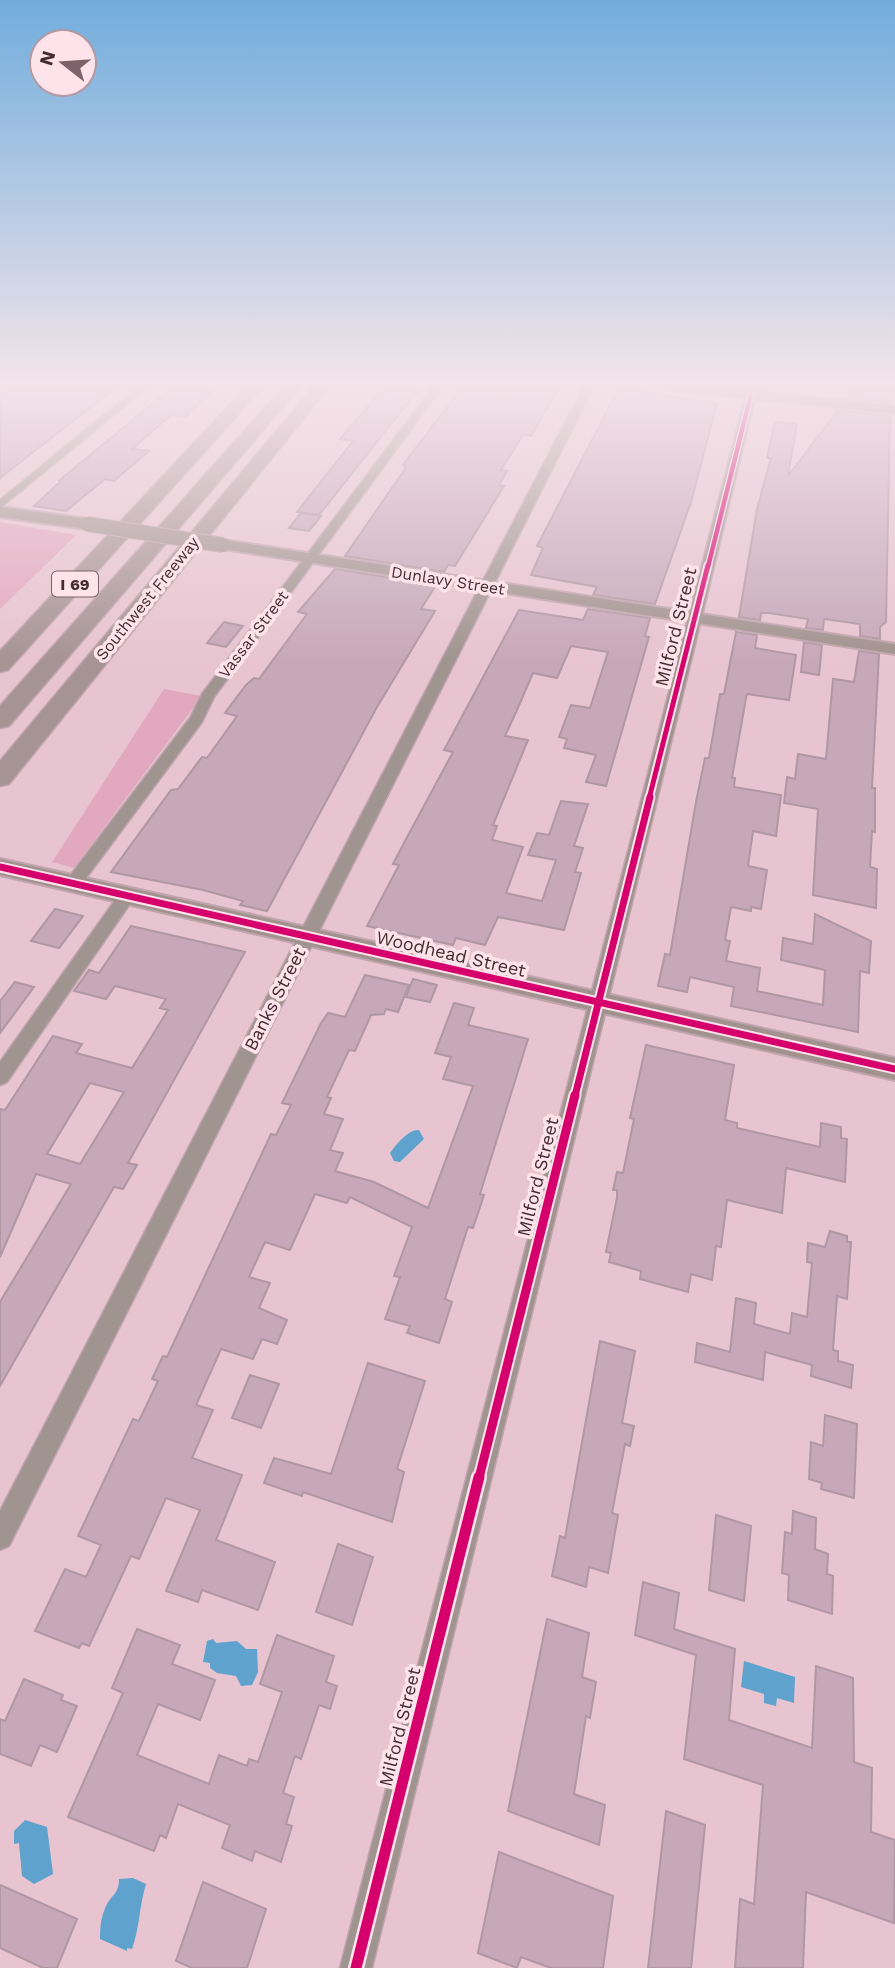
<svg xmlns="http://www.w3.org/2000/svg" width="895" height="1968" font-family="'Work Sans',sans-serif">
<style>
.green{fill:#e2a8bd}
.water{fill:#5fa2cd}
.building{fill:#c7a8b9;stroke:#af97a3;stroke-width:2;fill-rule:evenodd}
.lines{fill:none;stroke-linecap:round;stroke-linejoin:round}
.street-casing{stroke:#c1a5ae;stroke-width:3}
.secondary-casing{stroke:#c1a5ae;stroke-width:4}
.highway-casing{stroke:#c1a5ae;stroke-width:3}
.street{fill:#a09490;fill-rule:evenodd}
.secondary{fill:#a2928f;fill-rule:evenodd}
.highway{fill:#a69394;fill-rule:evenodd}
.secondary-bridge-casing{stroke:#c1a5ae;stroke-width:16;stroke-linecap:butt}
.secondary-bridge{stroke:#a2928f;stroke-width:14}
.cycleway-far4-casing{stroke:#fee3eb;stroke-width:7}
.cycleway-far3-casing{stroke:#fee3eb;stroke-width:9}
.cycleway-far2-casing{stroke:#fee3eb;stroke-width:11}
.cycleway-far1-casing{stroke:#fee3eb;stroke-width:13}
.cycleway-casing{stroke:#fee3eb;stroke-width:16}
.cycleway-far4{stroke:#d6006c;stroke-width:4.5}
.cycleway-far3{stroke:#d6006c;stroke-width:5}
.cycleway-far2{stroke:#d6006c;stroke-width:7}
.cycleway-far1{stroke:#d6006c;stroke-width:9}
.cycleway{stroke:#d6006c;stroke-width:11}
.labels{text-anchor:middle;stroke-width:7;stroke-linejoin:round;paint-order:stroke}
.far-street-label{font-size:16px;fill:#442b34;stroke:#fee3eb}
.shield{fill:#fee3eb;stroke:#7c626b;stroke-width:2}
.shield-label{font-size:16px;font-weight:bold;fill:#442b34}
.street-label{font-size:18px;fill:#442b34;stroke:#fee3eb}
</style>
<rect width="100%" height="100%" fill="#e7c4d0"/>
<path class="green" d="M 0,522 L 76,535 L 0,609 Z
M 164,689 L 202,696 L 74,868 L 52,862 Z"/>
<path class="water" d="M 419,1130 L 424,1139 L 400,1162 L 394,1161 L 390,1153 C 397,1144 407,1130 419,1130 Z
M 213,1639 L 216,1643 L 237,1641 L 246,1649 L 257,1649 L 258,1672 L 252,1685 L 241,1686 L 236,1676 L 217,1673 L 210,1668 L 210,1663 L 203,1662 L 207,1641 Z
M 744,1661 L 795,1677 L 794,1703 L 777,1698 L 776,1706 L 764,1703 L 764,1694 L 741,1687 Z
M 25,1820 L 47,1827 L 53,1874 L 34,1884 L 22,1876 L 19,1843 L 14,1844 L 14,1831 Z
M 133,1878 L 146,1884 C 139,1907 140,1926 132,1949 L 127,1948 L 127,1951 L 100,1939 C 100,1927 101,1916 107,1904 C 113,1894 119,1893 119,1879 Z"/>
<path class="building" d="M 15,386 L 118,386 L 0,478 L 0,396 Z
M 174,386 L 199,386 L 194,390 L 212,392 L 185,417 L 171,415 L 132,449 L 149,451 L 114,481 L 105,479 L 66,511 L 34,506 L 62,480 L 60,480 Z
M 463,386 L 560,386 L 531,436 L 523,435 L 501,470 L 507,471 L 499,485 L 504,486 L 455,566 L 448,565 L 444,572 L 345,556 L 405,469 L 406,466 L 403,465 Z
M 857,386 L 893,386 L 891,403 L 847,398 Z
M 393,387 L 418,390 L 319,515 L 297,512 L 353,441 L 340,439 L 379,393 L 387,394 Z
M 619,388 L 717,404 L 691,502 L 655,604 L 593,595 L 597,587 L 531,575 L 543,548 L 537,546 Z
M 838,410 L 890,416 L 886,622 L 880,627 L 880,639 L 860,636 L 860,624 L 824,619 L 823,630 L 806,628 L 808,619 L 769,613 L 761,613 L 760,620 L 739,617 L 757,509 L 771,458 L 767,458 L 775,422 L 797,424 L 788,476 Z
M 301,513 L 321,516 L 309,531 L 289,528 Z
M 335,569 L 436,585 L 421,609 L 435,611 L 377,707 L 267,911 L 240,905 L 243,901 L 203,890 L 111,872 L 171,790 L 178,789 L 202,757 L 207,758 L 237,716 L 225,713 L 246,685 L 254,678 L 259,679 L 307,614 L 298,612 Z
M 588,609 L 650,618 L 645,636 L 649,637 L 606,786 L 586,782 L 596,755 L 564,748 L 567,739 L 559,737 L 571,705 L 590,708 L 608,652 L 571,646 L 557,678 L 533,673 L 517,710 L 505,736 L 528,740 L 493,825 L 497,826 L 492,840 L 523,847 L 506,893 L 542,901 L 556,860 L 528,855 L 537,833 L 549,835 L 561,801 L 588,804 L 574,846 L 583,848 L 575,872 L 581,873 L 564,930 L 498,917 L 485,945 L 456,938 L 453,945 L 367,926 L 399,865 L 393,864 L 405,841 L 453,752 L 444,750 L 519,610 L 583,620 Z
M 224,622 L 243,626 L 226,647 L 207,643 Z
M 736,632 L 757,635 L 755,648 L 796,655 L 789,700 L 747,694 L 746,698 L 732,778 L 735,778 L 734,787 L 781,795 L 776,836 L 753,831 L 748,866 L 767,870 L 761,909 L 751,907 L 751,911 L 731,907 L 725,940 L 730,941 L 726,961 L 760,968 L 757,991 L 823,1005 L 825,970 L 781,960 L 783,938 L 813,944 L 815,914 L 871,941 L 869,973 L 860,971 L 858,1032 L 731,1006 L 734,987 L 690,977 L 687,992 L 658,986 L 665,954 L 670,955 L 696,802 L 705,758 L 709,758 L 720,694 L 724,694 Z
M 804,642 L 822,645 L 819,675 L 801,672 Z
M 859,651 L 879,654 L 872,788 L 875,788 L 875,832 L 872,831 L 870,867 L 877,869 L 876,908 L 813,895 L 818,809 L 784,803 L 787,777 L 795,779 L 798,754 L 826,759 L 833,679 L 854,682 Z
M 55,909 L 83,916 L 59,948 L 31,941 Z
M 131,926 L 245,952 L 128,1163 L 137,1165 L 123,1189 L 114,1187 L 0,1386 L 0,1302 L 71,1184 L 36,1174 L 0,1257 L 0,1109 L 5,1110 L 53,1036 L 82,1044 L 76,1053 L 132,1068 L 168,1010 L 160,1008 L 166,999 L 115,986 L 106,999 L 74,991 L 89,970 L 99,973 ZM 90,1083 L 124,1092 L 80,1164 L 47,1154 Z
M 365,975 L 409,985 L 398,1012 L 386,1009 L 384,1014 L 371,1015 L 355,1051 L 349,1050 L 327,1097 L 331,1098 L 324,1114 L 343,1119 L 330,1150 L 343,1153 L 335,1171 L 374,1182 L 428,1208 L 473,1086 L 443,1079 L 451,1057 L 435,1053 L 454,1003 L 474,1008 L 468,1025 L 528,1039 L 480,1194 L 484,1195 L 473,1228 L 468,1227 L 445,1299 L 452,1302 L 439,1343 L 407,1333 L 410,1326 L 385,1319 L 400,1277 L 394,1276 L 412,1227 L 350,1197 L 347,1203 L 315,1194 L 290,1250 L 265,1242 L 249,1277 L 270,1283 L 259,1308 L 287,1320 L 277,1344 L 262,1339 L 253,1359 L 221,1349 L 196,1405 L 213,1410 L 192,1458 L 242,1475 L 216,1540 L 275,1562 L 258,1610 L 202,1590 L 198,1602 L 166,1591 L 200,1510 L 166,1498 L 139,1559 L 131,1556 L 89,1646 L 82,1643 L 79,1648 L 35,1631 L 65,1569 L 86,1577 L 101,1545 L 78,1536 L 133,1419 L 139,1421 L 158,1381 L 152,1379 L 163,1356 L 167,1357 L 271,1134 L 276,1135 L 291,1105 L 282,1103 L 321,1023 L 328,1013 L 345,1017 Z
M 413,979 L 437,985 L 430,1002 L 406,997 Z
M 15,982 L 34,987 L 0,1033 L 0,1001 Z
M 646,1045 L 734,1065 L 725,1120 L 737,1123 L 737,1128 L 820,1147 L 821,1123 L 841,1127 L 841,1138 L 847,1139 L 845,1182 L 786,1168 L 782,1213 L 727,1200 L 721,1247 L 716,1246 L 712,1280 L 691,1274 L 688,1292 L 640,1279 L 641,1271 L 609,1262 L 611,1253 L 606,1252 L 617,1198 L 617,1190 L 613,1190 L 617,1172 L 623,1173 L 634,1119 L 630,1118 Z
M 830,1231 L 847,1236 L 847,1242 L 851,1242 L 847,1299 L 837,1296 L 833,1350 L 838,1351 L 838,1361 L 853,1365 L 851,1388 L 811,1376 L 812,1365 L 765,1352 L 763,1380 L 695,1362 L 697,1343 L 730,1352 L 736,1298 L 756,1303 L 754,1324 L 790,1334 L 792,1313 L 807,1317 L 812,1263 L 807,1262 L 808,1243 L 825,1247 Z
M 600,1341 L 635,1351 L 622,1423 L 634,1426 L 630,1446 L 625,1444 L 612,1513 L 618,1515 L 608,1573 L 589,1567 L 586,1587 L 552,1576 L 560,1536 L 565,1538 Z
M 368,1363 L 425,1381 L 397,1469 L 404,1472 L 392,1522 L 303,1492 L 302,1496 L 264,1483 L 274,1458 L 331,1474 Z
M 250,1375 L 279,1384 L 261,1428 L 232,1418 Z
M 825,1415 L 857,1424 L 854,1498 L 821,1489 L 822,1483 L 809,1479 L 811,1442 L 823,1446 Z
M 793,1511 L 816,1518 L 815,1549 L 828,1554 L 827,1574 L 833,1576 L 832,1614 L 788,1600 L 789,1575 L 782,1573 L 785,1532 L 792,1534 Z
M 716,1515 L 751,1526 L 744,1601 L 709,1590 Z
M 338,1544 L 373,1557 L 352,1625 L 316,1612 Z
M 643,1582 L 679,1593 L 674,1629 L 735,1649 L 729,1720 L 812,1748 L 816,1666 L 853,1678 L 854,1762 L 872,1768 L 871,1832 L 895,1840 L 894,1923 L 806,1892 L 803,1968 L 735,1968 L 740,1899 L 754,1904 L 763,1785 L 684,1759 L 696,1655 L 635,1635 Z
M 547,1619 L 589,1633 L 582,1677 L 596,1682 L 590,1718 L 586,1716 L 574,1794 L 605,1805 L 599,1845 L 508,1811 Z
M 137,1629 L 180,1645 L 172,1664 L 215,1680 L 200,1720 L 158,1704 L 137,1755 L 209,1784 L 219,1755 L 247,1766 L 249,1759 L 258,1762 L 282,1692 L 260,1684 L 277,1635 L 334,1656 L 326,1682 L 337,1686 L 330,1709 L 319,1705 L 301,1759 L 295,1756 L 283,1793 L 294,1797 L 286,1824 L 292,1826 L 281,1862 L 255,1851 L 252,1861 L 222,1848 L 230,1825 L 178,1804 L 166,1838 L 160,1835 L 154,1851 L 68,1817 L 123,1693 L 112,1688 Z
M 24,1679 L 63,1695 L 61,1700 L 77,1706 L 57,1752 L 40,1745 L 31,1766 L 0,1754 L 0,1719 L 5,1721 Z
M 666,1811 L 705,1825 L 691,1968 L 648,1968 Z
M 499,1852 L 613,1896 L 603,1968 L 551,1968 L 521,1957 L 517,1968 L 478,1953 Z
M 203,1882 L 266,1909 L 247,1968 L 192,1968 L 176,1961 Z
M 0,1885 L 77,1919 L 57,1968 L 43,1968 L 0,1948 Z"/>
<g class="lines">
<defs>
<path id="street" d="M 139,386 L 149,386 L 0,508 L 0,500 Z
M 434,386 L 443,386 L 214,697 L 202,722 L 78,889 L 66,889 L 64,885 L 66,881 L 190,718 L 202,694 Z
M 584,386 L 594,386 L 9,1546 L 0,1550 L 0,1511 Z
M 751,391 L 756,394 L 372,1968 L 340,1968 L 746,394 Z
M 126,891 L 132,893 L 134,897 L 132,901 L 7,1082 L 0,1085 L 0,1062 L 120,893 Z"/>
<path id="secondary" d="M 668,386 L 707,386 L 895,406 L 895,414 L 674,390 Z
M 0,507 L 87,519 L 95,524 L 87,529 L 0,517 Z
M 223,540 L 895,644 L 895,654 L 217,548 L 215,545 Z
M 0,859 L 895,1058 L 895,1080 L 0,875 Z"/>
<path id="highway" d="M 247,386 L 264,386 L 8,670 L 0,672 L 0,651 Z
M 284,386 L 301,386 L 9,726 L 0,728 L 0,706 Z
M 314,386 L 330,386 L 9,784 L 0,786 L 0,761 Z"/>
</defs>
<use href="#street" class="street-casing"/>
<use href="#secondary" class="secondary-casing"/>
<use href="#highway" class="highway-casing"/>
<use href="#street" class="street"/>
<use href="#secondary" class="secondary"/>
<use href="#highway" class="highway"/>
<defs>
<path id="secondary-bridge" d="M 87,524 L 223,545"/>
</defs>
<use href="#secondary-bridge" class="secondary-bridge-casing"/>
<use href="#secondary-bridge" class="secondary-bridge"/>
<defs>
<path id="cycleway-far4" d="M 708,567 L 751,394"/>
<path id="cycleway-far3" d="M 649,799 L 708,565"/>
<path id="cycleway-far2" d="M 0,867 L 895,1069
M 575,1096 L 650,797"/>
<path id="cycleway-far1" d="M 479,1478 L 575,1095"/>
<path id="cycleway" d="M 356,1968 L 479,1477"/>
</defs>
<use href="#cycleway-far4" class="cycleway-far4-casing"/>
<use href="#cycleway-far3" class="cycleway-far3-casing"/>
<use href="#cycleway-far2" class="cycleway-far2-casing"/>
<use href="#cycleway-far1" class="cycleway-far1-casing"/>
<use href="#cycleway" class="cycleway-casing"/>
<use href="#cycleway-far4" class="cycleway-far4"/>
<use href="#cycleway-far3" class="cycleway-far3"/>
<use href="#cycleway-far2" class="cycleway-far2"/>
<use href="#cycleway-far1" class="cycleway-far1"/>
<use href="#cycleway" class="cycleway"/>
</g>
<linearGradient id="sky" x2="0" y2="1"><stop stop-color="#71addd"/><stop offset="0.58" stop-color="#f4e4ea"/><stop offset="1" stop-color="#f4e4ea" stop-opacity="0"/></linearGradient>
<rect width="895" height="661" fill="url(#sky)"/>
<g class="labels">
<g class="far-street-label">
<text transform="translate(448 580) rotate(9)" y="6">Dunlavy Street</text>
<text transform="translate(147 598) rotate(-51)" y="6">Southwest Freeway</text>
<text transform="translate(253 634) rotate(-53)" y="6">Vassar Street</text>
</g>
<rect class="shield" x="52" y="571.5" width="46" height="25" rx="5"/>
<g class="shield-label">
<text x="75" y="590">I 69</text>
</g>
<g class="street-label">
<text transform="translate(676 627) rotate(-76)" y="6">Milford Street</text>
<text transform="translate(451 954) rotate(13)" y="6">Woodhead Street</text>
<text transform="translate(275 999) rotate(-63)" y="6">Banks Street</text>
<text transform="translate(538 1177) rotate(-76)" y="6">Milford Street</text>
<text transform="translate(400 1727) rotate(-76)" y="6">Milford Street</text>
</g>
</g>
<g transform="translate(63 63) rotate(287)"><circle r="33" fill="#fee3eb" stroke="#b499a2" stroke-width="2"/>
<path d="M0-5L12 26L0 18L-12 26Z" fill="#7d616b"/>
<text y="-10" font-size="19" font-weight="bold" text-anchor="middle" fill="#442b34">N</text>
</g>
</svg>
